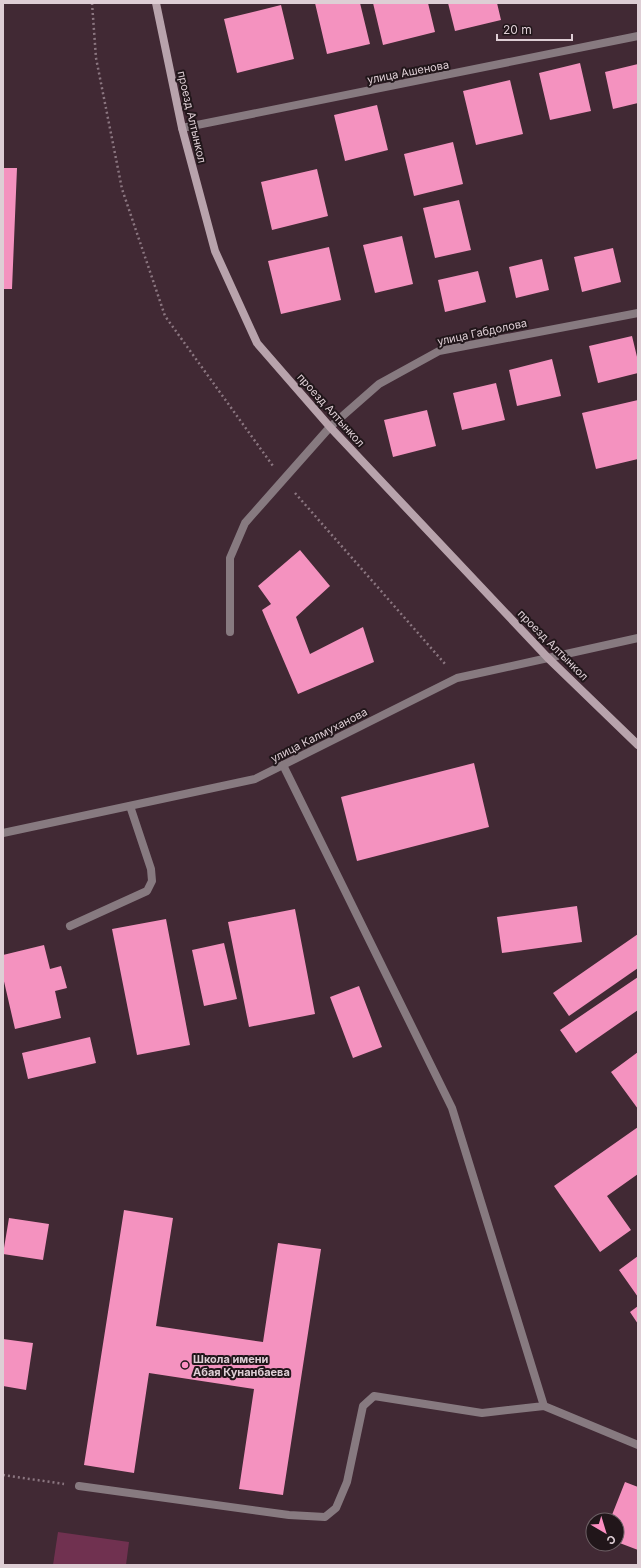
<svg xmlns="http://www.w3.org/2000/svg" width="641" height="1568" font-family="Inter,sans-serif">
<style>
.green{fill:#703150}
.building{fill:#f492bf}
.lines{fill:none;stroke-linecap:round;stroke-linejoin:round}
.path{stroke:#8b7680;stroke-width:2.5;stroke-dasharray:2 3;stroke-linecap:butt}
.service{stroke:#877a80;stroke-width:8}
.minor{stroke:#877a80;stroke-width:8}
.tertiary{stroke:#877a80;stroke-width:8}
.secondary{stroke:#b8a3ac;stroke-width:8}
.poi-dot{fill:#fc8fc2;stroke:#21161a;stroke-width:1.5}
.labels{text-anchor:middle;stroke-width:4;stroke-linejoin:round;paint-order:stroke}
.street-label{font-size:11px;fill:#deced5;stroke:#21161a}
.poi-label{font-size:11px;font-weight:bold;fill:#deced5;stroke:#21161a;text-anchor:start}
</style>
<rect width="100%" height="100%" fill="#412934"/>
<path class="green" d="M 58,1532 L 129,1542 L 126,1565 L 53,1565 Z"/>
<path class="building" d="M 315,3 L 360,3 L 370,44 L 327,54 Z
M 373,3 L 428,3 L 435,32 L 383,45 Z
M 448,3 L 497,3 L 501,20 L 455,31 Z
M 281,5 L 294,59 L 237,73 L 224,19 Z
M 580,63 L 591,111 L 550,120 L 539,73 Z
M 638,64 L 638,103 L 613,109 L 605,72 Z
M 510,80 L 523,134 L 476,145 L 463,91 Z
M 377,105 L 388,150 L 345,161 L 334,115 Z
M 453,142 L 463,184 L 414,196 L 404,154 Z
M 3,168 L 17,168 L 12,289 L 3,289 Z
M 317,169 L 328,216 L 272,230 L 261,182 Z
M 459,200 L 471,250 L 435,258 L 423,208 Z
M 402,236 L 413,284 L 375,293 L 363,245 Z
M 329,247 L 341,300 L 281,314 L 268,261 Z
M 613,248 L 621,282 L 582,292 L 574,257 Z
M 542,259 L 549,290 L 516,298 L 509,267 Z
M 478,271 L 486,302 L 445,312 L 438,280 Z
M 632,336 L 638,361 L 638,373 L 598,383 L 589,346 Z
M 552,359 L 561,396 L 517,406 L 509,370 Z
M 496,383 L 505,420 L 462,430 L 453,393 Z
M 638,400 L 638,459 L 596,469 L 582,413 Z
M 427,410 L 436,446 L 393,457 L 384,420 Z
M 300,550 L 330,586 L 296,617 L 310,654 L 363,627 L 374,662 L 298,694 L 262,610 L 271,604 L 258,586 Z
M 474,763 L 489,827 L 357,861 L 341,797 Z
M 577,906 L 582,942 L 502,953 L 497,917 Z
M 295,909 L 315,1014 L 249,1027 L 228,922 Z
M 166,919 L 190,1045 L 137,1055 L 112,929 Z
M 638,934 L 638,968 L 569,1016 L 553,993 Z
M 224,943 L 237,999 L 204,1006 L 192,950 Z
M 44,945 L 50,969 L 61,966 L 67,988 L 55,991 L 61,1018 L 15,1029 L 3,977 L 3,955 Z
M 638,977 L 638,1010 L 576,1053 L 560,1030 Z
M 359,986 L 382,1047 L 353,1058 L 330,997 Z
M 90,1037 L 96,1063 L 28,1079 L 22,1053 Z
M 638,1052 L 638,1109 L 611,1072 Z
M 638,1127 L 638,1174 L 607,1196 L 631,1230 L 600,1252 L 554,1186 Z
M 124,1210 L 173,1218 L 156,1326 L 263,1342 L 278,1243 L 321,1249 L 283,1495 L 239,1489 L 254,1389 L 149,1373 L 134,1473 L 84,1465 Z
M 9,1218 L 49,1224 L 43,1260 L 3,1254 Z
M 638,1256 L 638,1297 L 619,1270 Z
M 638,1306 L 638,1324 L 630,1312 Z
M 3,1339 L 33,1343 L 26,1390 L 3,1386 Z
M 625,1482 L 638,1487 L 638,1550 L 617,1542 L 617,1520 L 610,1520 Z"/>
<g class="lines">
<path class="path" d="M 92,3 L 96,58 L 122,189 L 165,316 L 273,466
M 295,493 L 446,665
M 3,1475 L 64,1484"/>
<path class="service" d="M 230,632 L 230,558 L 245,523 L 330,427
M 283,765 L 452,1108 L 544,1406
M 70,926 L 147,891 L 152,881 L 151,869 L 130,806
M 79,1486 L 289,1515 L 325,1517 L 336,1508 L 347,1482 L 363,1406 L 374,1396 L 482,1413 L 544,1406 L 638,1445"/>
<path class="minor" d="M 182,128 L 638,36
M 330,427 L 379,384 L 439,351 L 638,313
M 548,658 L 638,638"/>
<path class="tertiary" d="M 3,833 L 255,779 L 457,678 L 548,658"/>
<path class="secondary" d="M 156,3 L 182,128 L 215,251 L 257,343 L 330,427 L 548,658 L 638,745"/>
</g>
<circle class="poi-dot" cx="185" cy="1365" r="4"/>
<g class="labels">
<g class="street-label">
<text transform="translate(408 72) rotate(-11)" y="4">улица Ашенова</text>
<text transform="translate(192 117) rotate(77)" y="4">проезд Алтынкол</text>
<text transform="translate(482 332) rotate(-12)" y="4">улица Габдолова</text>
<text transform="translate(331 410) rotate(48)" y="4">проезд Алтынкол</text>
<text transform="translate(553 645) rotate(45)" y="4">проезд Алтынкол</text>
<text transform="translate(319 735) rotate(-27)" y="4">улица Калмуханова</text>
</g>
<g class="poi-label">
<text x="193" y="1363">Школа имени<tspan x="193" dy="13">Абая Кунанбаева</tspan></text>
</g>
</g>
<rect width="641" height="1568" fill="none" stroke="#deced5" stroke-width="8"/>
<g transform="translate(605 1532) rotate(142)"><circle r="19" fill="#21161a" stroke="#6d6065"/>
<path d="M0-3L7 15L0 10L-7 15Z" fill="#fc8fc2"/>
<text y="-6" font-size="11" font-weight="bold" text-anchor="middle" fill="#deced5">С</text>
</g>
<path d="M497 34v6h75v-6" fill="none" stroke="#deced5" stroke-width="2"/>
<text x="503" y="34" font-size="12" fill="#deced5" stroke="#21161a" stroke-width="3" paint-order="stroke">20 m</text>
</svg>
